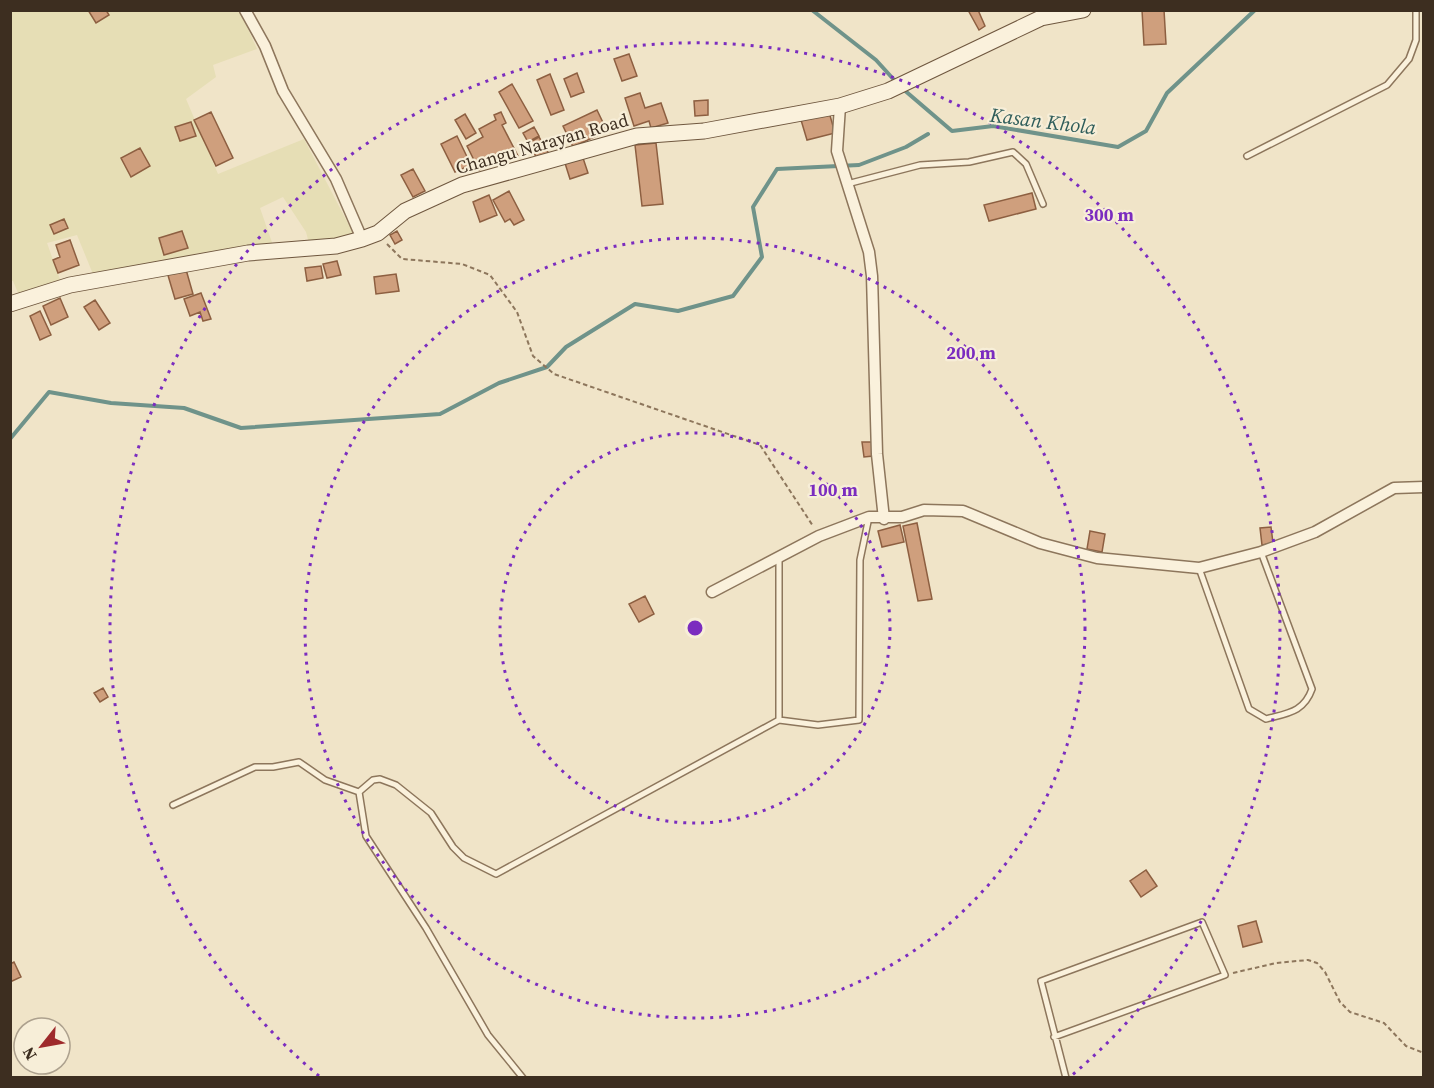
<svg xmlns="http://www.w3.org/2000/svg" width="1434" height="1088" font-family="'Source Serif 4',serif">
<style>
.farmland{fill:#e6deb5}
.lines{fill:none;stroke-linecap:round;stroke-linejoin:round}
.stream{stroke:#6f938a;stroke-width:4}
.building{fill:#cf9f7d;stroke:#8d5f41;stroke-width:1.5}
.service-casing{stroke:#8d765c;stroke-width:8}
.minor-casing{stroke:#8d765c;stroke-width:13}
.secondary-casing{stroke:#6f573f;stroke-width:17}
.path{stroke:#8d765c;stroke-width:2;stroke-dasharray:4.5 3;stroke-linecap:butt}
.service{stroke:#faf1dc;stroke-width:5}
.minor{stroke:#faf1dc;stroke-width:10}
.secondary{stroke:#faf1dc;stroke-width:15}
.ring{fill:none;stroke:#7b2cbf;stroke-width:3;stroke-dasharray:3 6}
.labels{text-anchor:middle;stroke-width:4.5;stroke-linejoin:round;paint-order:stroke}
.street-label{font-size:18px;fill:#3d2e20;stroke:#f7eed8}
.water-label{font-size:20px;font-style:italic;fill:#2f5d5a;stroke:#f7eed8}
.centre{fill:#7b2cbf;stroke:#f7eed8;stroke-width:3}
.ring-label{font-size:18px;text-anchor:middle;font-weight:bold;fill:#7b2cbf;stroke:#f7eed8;stroke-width:4.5;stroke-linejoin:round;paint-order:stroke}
</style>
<rect width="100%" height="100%" fill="#f0e4c8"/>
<path class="farmland" d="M 11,11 L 240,11 L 257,49 L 213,65 L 216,77 L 186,99 L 218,174 L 304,139 L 354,235 L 310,247 L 306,232 L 283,197 L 260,208 L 275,251 L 199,253 L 95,279 L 77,235 L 47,243 L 62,285 L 21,300 L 13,281 L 11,281 Z"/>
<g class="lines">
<path class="stream" d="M 812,10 L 876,60 L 896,82
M 903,89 L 952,131 L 993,126 L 1118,147 L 1146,131 L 1167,93 L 1255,10
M 10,439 L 49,392 L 111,403 L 184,408 L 241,428 L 440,414 L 499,383 L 547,367 L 566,347 L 635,304 L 678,311 L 733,296 L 762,257 L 753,207 L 777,169 L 859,165 L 906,147 L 928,134"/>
</g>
<path class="building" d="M 88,10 L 106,10 L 109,15 L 96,23 Z
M 968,10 L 978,10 L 985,26 L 979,30 Z
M 1142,10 L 1164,10 L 1166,44 L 1144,45 Z
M 629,54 L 637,76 L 622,81 L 614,59 Z
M 577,73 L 584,92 L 571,97 L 564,79 Z
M 550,74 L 564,110 L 551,115 L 537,80 Z
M 512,84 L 533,121 L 519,128 L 499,92 Z
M 640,93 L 645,108 L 661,103 L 668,123 L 651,128 L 649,121 L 634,126 L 625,98 Z
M 708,100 L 708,115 L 695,116 L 694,101 Z
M 597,110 L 607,131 L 573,147 L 563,126 Z
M 211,112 L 233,158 L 216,166 L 194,120 Z
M 501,112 L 506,123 L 502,125 L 518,156 L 499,166 L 497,160 L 479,170 L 467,146 L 483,137 L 479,129 L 496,120 L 494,115 Z
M 829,112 L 835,133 L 807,140 L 801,120 Z
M 465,114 L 476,133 L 466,139 L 455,120 Z
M 191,122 L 196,136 L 180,141 L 175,127 Z
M 534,127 L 539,136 L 528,142 L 523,133 Z
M 457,136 L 471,165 L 455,172 L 441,144 Z
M 539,137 L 549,154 L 538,160 L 528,143 Z
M 656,143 L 663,204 L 642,206 L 635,145 Z
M 140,148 L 150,166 L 131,177 L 121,158 Z
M 582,155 L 588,173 L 570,179 L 564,160 Z
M 413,169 L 425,191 L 413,197 L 401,175 Z
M 509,191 L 524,220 L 514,225 L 510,219 L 505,222 L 493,200 Z
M 1032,193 L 1036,209 L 989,221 L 984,205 Z
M 489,195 L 497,215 L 480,222 L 473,202 Z
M 64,219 L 68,228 L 54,234 L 50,225 Z
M 182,231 L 188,248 L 164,255 L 159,238 Z
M 397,231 L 402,240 L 395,244 L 390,235 Z
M 70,240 L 79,265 L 58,273 L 53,260 L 60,257 L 56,245 Z
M 337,261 L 341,275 L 327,278 L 323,264 Z
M 185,266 L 193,294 L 175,299 L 167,272 Z
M 321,266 L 323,278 L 307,281 L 305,268 Z
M 396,274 L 399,291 L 376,294 L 374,277 Z
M 201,293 L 211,319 L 203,321 L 200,312 L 190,316 L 184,299 Z
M 60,298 L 68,317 L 51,325 L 43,306 Z
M 95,300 L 110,323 L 99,330 L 84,307 Z
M 40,311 L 51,335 L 40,340 L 30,316 Z
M 862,442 L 872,442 L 873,456 L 864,457 Z
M 917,523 L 932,599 L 918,601 L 903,526 Z
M 900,525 L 904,542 L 882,547 L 878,531 Z
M 1271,527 L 1273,543 L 1262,545 L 1260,528 Z
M 1090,531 L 1105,534 L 1102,552 L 1087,549 Z
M 645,596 L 654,614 L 639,622 L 629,604 Z
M 103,688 L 108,697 L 100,702 L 94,693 Z
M 1146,870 L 1157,886 L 1141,897 L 1130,881 Z
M 1256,921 L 1262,942 L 1243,947 L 1238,926 Z
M 14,962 L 21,977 L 10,982 L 10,964 Z"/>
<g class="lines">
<defs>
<path id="service" d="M 1247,156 L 1387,85 L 1409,59 L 1416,40 L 1416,10
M 847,184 L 920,165 L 969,162 L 1013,152 L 1026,164 L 1043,204
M 779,557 L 779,720 L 818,725 L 859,720 L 860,560 L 869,517
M 1199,568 L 1249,709 L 1266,719 C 1288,713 1304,712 1312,689 L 1261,552
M 359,792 L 366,836 L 426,928 L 488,1035 L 523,1078
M 173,805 L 255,767 L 273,767 L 299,762 L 325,780 L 359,792 L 373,780 L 380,779 L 396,785 L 431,813 L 453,847 L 464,858 L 496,874 L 779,720
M 1054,1037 L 1225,975 L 1202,922 L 1041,981 L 1066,1078"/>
<path id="minor" d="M 245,10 L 265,46 L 283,91 L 336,179 L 362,239
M 840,106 L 837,151 L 869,252 L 872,276 L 877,454 L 884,519
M 712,592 L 819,536 L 869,517 L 902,517 L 924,510 L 963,511 L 1040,543 L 1097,558 L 1199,568 L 1261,552 L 1315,532 L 1394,488 L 1424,487"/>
<path id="secondary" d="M 10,304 L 70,285 L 248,253 L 336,246 L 362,239 L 378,233 L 405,211 L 462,185 L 637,136 L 704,131 L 840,106 L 888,91 L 1041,18 L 1083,10"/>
</defs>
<use href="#service" class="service-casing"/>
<use href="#minor" class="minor-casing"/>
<use href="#secondary" class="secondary-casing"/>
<path class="path" d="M 387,244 L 402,259 L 462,264 L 490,275 L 517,312 L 533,356 L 554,374 L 760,445 L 813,526
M 1233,973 L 1276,963 L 1308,960 L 1317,963 L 1325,972 L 1340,1002 L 1350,1012 L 1384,1023 L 1406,1046 L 1424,1053"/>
<use href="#service" class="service"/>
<use href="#minor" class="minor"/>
<use href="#secondary" class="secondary"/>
</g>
<g class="ring">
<circle cx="695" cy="628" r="195"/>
<circle cx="695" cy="628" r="390"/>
<path d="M319 1076A585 585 0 1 1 1071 1076"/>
</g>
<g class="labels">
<g class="street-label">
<text transform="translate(542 144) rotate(-16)" y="6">Changu Narayan Road</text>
</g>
<g class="water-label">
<text transform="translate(1043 121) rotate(7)" y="7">Kasan Khola</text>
</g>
</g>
<circle cx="695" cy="628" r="9" class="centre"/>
<g class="ring-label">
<text x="1109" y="221">300 m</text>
<text x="971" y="359">200 m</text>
<text x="833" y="496">100 m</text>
</g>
<rect width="1434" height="1088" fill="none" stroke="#3d2e20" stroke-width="24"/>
<g transform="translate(42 1046) rotate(239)"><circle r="28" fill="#f7eed8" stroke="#ada18e" stroke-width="1.5"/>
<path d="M0-4.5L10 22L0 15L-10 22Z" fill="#9e2a2b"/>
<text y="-9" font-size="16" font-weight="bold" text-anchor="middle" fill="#3d2e20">N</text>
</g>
</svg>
